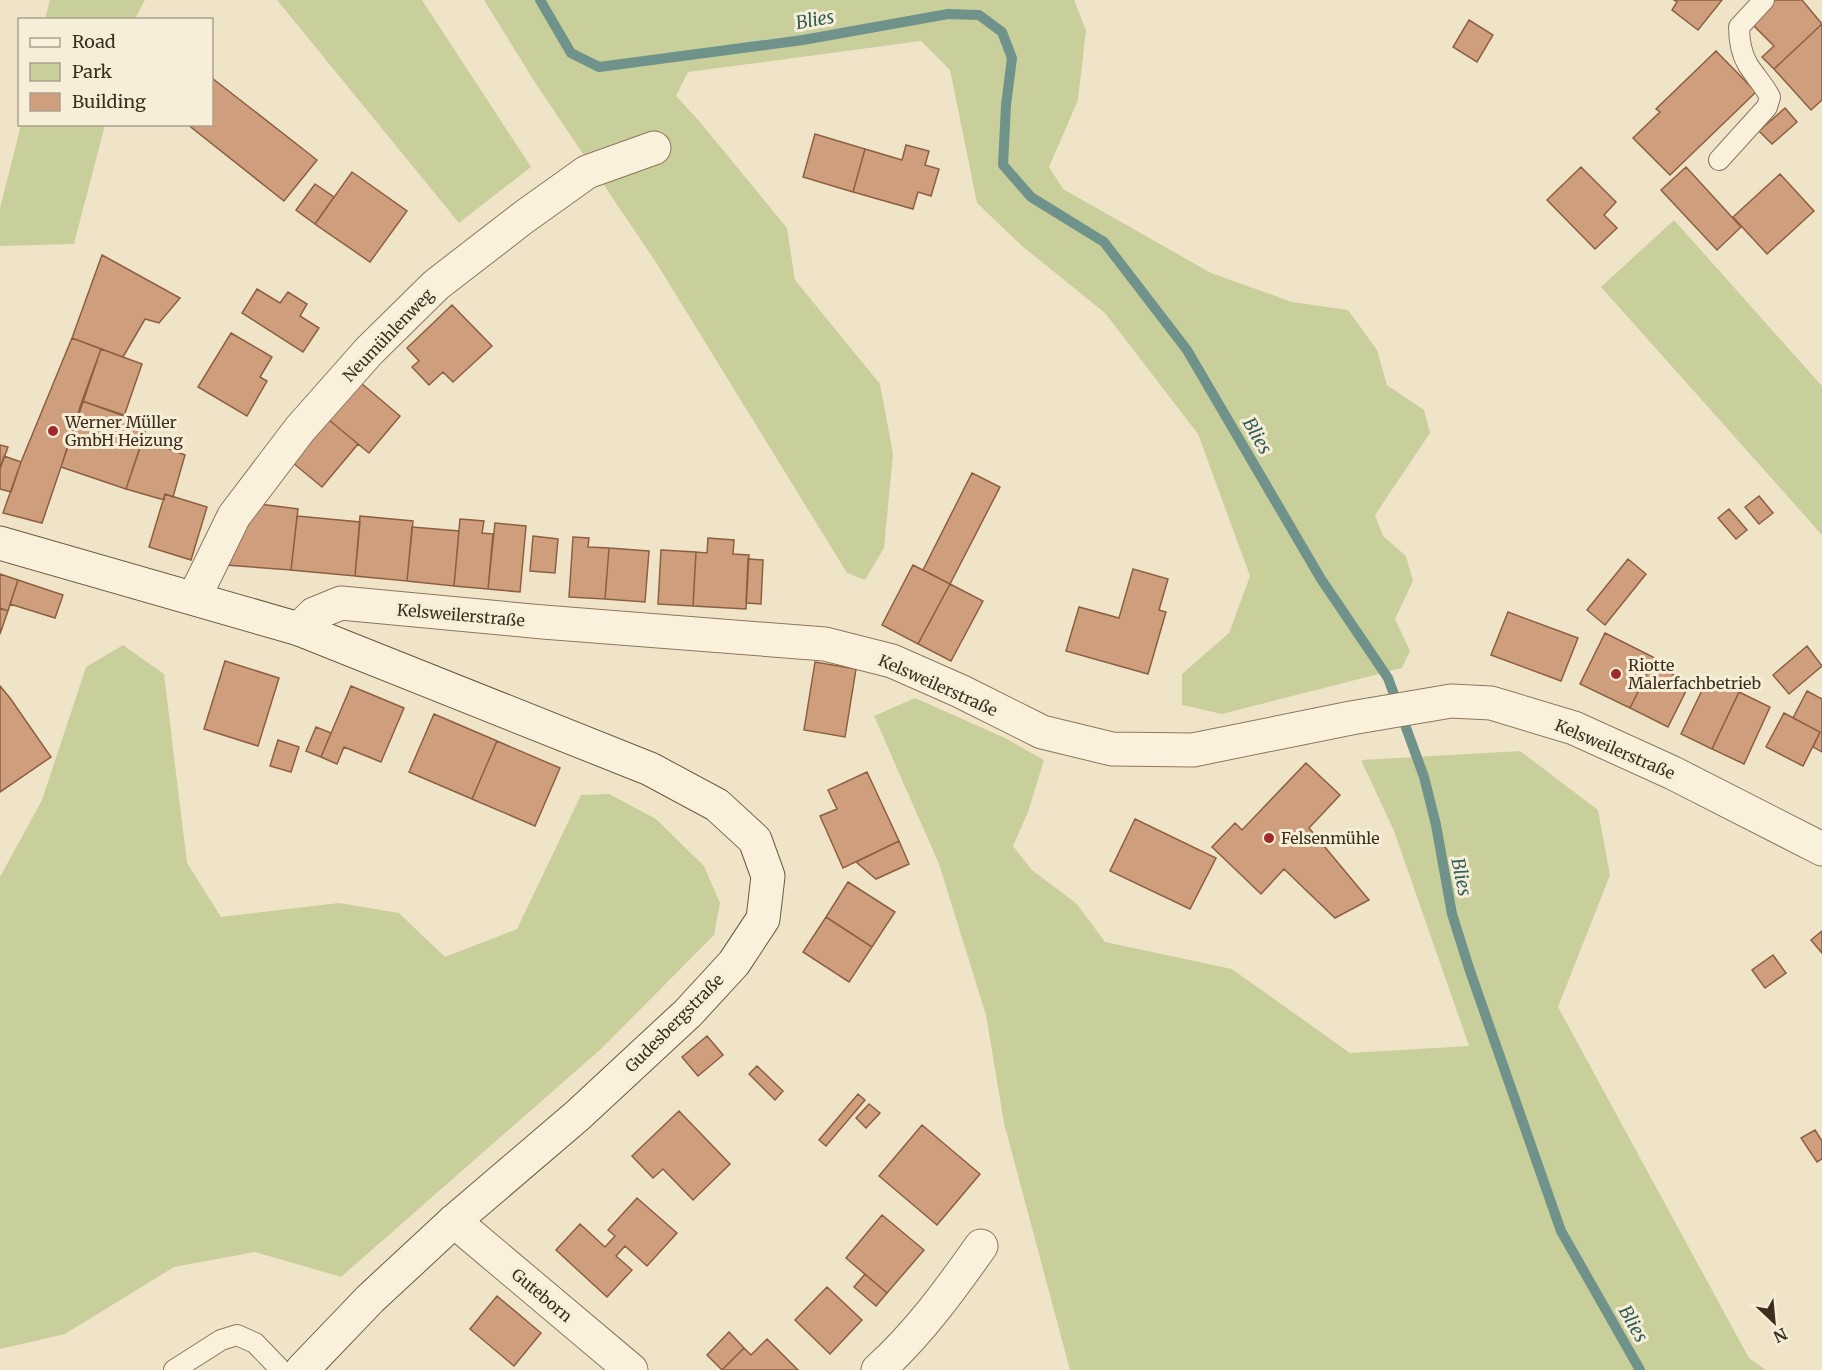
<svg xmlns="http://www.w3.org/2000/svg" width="1822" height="1370" font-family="Merriweather,serif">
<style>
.green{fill:#c9cf9b}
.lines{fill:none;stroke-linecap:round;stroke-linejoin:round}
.stream{stroke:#6f938a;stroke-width:10}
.building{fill:#cf9f7d;stroke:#8d5f41;stroke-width:1.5}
.lane-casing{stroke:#8d765c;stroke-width:22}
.street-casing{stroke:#8d765c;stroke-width:35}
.secondary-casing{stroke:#6f573f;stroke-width:35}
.lane{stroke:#faf1dc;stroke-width:20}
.street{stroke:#faf1dc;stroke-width:33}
.secondary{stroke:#faf1dc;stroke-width:33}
.poi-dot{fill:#9e2a2b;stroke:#f7eed8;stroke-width:2}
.labels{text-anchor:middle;stroke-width:6;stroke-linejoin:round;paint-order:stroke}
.street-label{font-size:16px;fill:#3d2e20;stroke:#f7eed8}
.poi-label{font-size:16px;fill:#3d2e20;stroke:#f7eed8;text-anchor:start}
.water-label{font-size:18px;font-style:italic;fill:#2f5d5a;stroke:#f7eed8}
</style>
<rect width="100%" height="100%" fill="#f0e4c8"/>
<path class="green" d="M 50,0 L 145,0 L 135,19 L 45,19 Z
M 277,0 L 422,0 L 531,167 L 459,223 Z
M 484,0 L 1074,0 L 1086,30 L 1078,100 L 1049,167 L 1063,189 L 1211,273 L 1292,302 L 1348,310 L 1377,350 L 1387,385 L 1424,410 L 1430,433 L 1375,515 L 1383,536 L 1406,556 L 1413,581 L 1395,619 L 1410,651 L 1402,668 L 1222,714 L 1182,705 L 1182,674 L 1229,633 L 1250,576 L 1198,434 L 1105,313 L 1022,246 L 977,203 L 950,70 L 921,41 L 688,72 L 676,96 L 700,122 L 787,228 L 795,280 L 880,384 L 893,454 L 884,548 L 865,580 L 847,573 L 657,264 L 536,84 Z
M 21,125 L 105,125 L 74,244 L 0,246 L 0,208 Z
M 1674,220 L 1822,386 L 1822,535 L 1601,287 Z
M 123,645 L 164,674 L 187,863 L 221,917 L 339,903 L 399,913 L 445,957 L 517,929 L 581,795 L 609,794 L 656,819 L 704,866 L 720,903 L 714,935 L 602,1048 L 341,1277 L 255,1252 L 174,1267 L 65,1334 L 0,1349 L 0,877 L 42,800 L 86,667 Z
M 915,698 L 1005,738 L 1044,760 L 1028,812 L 1013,846 L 1032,870 L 1077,904 L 1105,942 L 1232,969 L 1350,1053 L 1469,1046 L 1394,831 L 1361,760 L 1520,751 L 1598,810 L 1610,875 L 1558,1007 L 1749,1358 L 1766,1370 L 1070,1370 L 1004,1123 L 986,1015 L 939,864 L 874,716 Z"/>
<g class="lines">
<path class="stream" d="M 540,0 L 571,53 L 599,67 L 803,40 L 948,14 L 979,15 L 1002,32 L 1012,58 L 1006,105 L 1003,165 L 1031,197 L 1104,242 L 1187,350 L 1321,579 L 1388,678 L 1424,777 L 1436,825 L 1452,914 L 1470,971 L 1561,1231 L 1640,1370"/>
</g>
<path class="building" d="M 1674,0 L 1722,0 L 1698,30 L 1672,10 L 1677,2 Z
M 1774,0 L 1802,0 L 1822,24 L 1774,69 L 1762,57 L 1774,46 L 1750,22 Z
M 1469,20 L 1493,35 L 1477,62 L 1453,47 Z
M 1822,24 L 1822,100 L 1811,110 L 1774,69 Z
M 1716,51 L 1756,92 L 1670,175 L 1633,138 L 1660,112 L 1656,109 Z
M 212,78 L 317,160 L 284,201 L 187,124 L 212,124 Z
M 1785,108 L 1797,122 L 1772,144 L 1759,131 Z
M 815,134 L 865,149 L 853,192 L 803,177 Z
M 906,145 L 929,151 L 925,165 L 939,169 L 931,196 L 918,192 L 913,209 L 853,192 L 865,149 L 902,160 Z
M 1581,167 L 1616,202 L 1604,215 L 1617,228 L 1595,249 L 1547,200 Z
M 1686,167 L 1741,227 L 1717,250 L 1661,190 Z
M 352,172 L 407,211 L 370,262 L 315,224 Z
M 1780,174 L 1814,211 L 1767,254 L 1733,217 Z
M 315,184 L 334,197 L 315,224 L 296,210 Z
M 102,255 L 180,298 L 159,323 L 145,319 L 123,357 L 72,338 Z
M 257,289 L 280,303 L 288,292 L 307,304 L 300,316 L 319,328 L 303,352 L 242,313 Z
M 452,305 L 492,346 L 453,382 L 443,372 L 429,385 L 412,367 L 419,361 L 407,348 Z
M 231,333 L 272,357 L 260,377 L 267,381 L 247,416 L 198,387 Z
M 72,338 L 101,349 L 42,523 L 3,513 L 21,462 Z
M 101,349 L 142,364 L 124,416 L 82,401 Z
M 361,383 L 400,416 L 369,453 L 329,420 Z
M 82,401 L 148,423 L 126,489 L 61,467 Z
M 329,420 L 358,444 L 322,487 L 293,463 Z
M 143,439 L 185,455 L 173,497 L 165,494 L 164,500 L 126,489 Z
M 0,445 L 8,447 L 0,469 Z
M 4,456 L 21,462 L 11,492 L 0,489 L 0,469 Z
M 972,473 L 1000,487 L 950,584 L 923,570 Z
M 165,494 L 207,507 L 191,560 L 149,547 Z
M 1759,496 L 1773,513 L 1759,524 L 1745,507 Z
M 259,504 L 298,509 L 291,570 L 226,565 Z
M 1729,509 L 1747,530 L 1736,539 L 1718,518 Z
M 297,516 L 360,522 L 355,576 L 291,570 Z
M 360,516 L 413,521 L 407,581 L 355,576 Z
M 460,519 L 484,521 L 482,533 L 493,534 L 488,589 L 454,586 Z
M 495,523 L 526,526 L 520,592 L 488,589 Z
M 412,527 L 459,531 L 454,586 L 407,581 Z
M 533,536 L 558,539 L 555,573 L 530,571 Z
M 573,537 L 589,538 L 588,547 L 609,548 L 605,599 L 569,597 Z
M 708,538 L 734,540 L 733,554 L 749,555 L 746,609 L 693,606 L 696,552 L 707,553 Z
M 609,548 L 649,551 L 645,602 L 605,599 Z
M 661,550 L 696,552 L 693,606 L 658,604 Z
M 748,559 L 763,560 L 761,604 L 746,603 Z
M 1628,559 L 1646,574 L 1605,625 L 1587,610 Z
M 913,565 L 950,584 L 918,644 L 882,625 Z
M 1133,569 L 1168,579 L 1159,610 L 1166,612 L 1148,674 L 1066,651 L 1079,607 L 1119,618 Z
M 0,574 L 18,580 L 8,611 L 0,608 Z
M 18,580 L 63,595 L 55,618 L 10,604 Z
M 950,584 L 983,601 L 951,661 L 918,644 Z
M 0,608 L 8,611 L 0,634 Z
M 1508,612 L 1578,638 L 1561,681 L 1491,655 Z
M 1605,633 L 1655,658 L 1630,708 L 1580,684 Z
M 1807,646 L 1822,666 L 1789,694 L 1773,675 Z
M 225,661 L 279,678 L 258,746 L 204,729 Z
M 815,662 L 856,669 L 845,737 L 804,730 Z
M 1652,664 L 1690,683 L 1668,727 L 1630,708 Z
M 1708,678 L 1739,692 L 1712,749 L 1681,734 Z
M 0,686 L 10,698 L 51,757 L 0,792 Z
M 351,686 L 404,708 L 381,762 L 344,747 L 337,764 L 321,757 Z
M 1807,691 L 1822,699 L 1822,752 L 1813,747 L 1820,732 L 1793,718 Z
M 1739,692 L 1770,707 L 1744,764 L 1712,749 Z
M 1784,713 L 1820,732 L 1803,766 L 1766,747 Z
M 434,714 L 497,741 L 472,799 L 409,772 Z
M 316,727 L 331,733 L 321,757 L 306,751 Z
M 278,740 L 299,747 L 291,772 L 270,766 Z
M 497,741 L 560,768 L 535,826 L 472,799 Z
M 1306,763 L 1340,795 L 1309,828 L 1369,900 L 1335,918 L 1284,869 L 1261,894 L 1212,847 L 1235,823 L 1242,830 Z
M 867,772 L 899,841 L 843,868 L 820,816 L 837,809 L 828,790 Z
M 1135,819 L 1216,858 L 1190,909 L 1110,871 Z
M 899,841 L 909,864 L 876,879 L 856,862 Z
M 848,882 L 895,912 L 872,947 L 826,917 Z
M 826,917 L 872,947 L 849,982 L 803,952 Z
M 1822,931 L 1822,953 L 1811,940 Z
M 1773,955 L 1786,973 L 1765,988 L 1752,970 Z
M 707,1036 L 723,1055 L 698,1076 L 682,1057 Z
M 757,1066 L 783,1091 L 775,1100 L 749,1074 Z
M 858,1094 L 865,1100 L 826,1146 L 819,1140 Z
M 869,1104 L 880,1113 L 866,1128 L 856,1118 Z
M 679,1111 L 730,1164 L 693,1200 L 663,1169 L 653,1178 L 632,1156 Z
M 922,1125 L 980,1174 L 937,1225 L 879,1176 Z
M 1815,1130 L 1822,1141 L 1822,1159 L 1817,1162 L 1801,1138 Z
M 637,1198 L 677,1233 L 647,1266 L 625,1246 L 616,1256 L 632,1270 L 607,1297 L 556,1250 L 580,1224 L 605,1247 L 615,1236 L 608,1230 Z
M 882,1215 L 924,1250 L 887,1293 L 846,1258 Z
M 865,1274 L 887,1293 L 876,1306 L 854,1287 Z
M 827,1287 L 862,1320 L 830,1354 L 795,1320 Z
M 497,1296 L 541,1333 L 514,1366 L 470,1329 Z
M 729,1332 L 744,1348 L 722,1370 L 707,1355 Z
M 767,1339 L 798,1370 L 722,1370 L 744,1348 L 751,1355 Z"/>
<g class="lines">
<defs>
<path id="lane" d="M 1719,160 L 1767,107 L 1770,97 C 1764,85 1755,76 1748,65 C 1741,53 1739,40 1739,27 L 1764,0
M 174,1370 L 221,1340 L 237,1335 L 255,1343 L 281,1370"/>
<path id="street" d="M 194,598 L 234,516 L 300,429 L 369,351 L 436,285 L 524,217 L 587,172 L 654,148
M 299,629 L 314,614 L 341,603 L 543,622 L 825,644 L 892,661 L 960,691 L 1042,732 L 1112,749 L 1193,750 L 1351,718 L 1451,701 L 1491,703 L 1574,728 L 1673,773 L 1822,849
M 454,1221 L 631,1370
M 878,1370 C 918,1334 950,1290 981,1246"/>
<path id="secondary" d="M 0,543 L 299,629 L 650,769 L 717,805 L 755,840 L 768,876 L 763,919 L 734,963 L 688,1013 L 577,1116 L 454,1221 L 370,1299 L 302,1370"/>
</defs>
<use href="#lane" class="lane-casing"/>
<use href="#street" class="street-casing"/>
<use href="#secondary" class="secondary-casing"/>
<use href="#lane" class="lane"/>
<use href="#street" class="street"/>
<use href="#secondary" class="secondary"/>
</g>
<g class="poi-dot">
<circle cx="53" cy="431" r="6"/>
<circle cx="1616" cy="674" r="6"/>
<circle cx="1269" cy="838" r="6"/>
</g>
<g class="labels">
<g class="street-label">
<text transform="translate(388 335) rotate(-46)" y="6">Neumühlenweg</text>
<text transform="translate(461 615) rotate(5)" y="6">Kelsweilerstraße</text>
<text transform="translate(938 685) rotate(24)" y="6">Kelsweilerstraße</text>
<text transform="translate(1615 749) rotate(23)" y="6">Kelsweilerstraße</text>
<text transform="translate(674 1023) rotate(-45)" y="6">Gudesbergstraße</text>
<text transform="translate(542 1295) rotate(40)" y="6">Guteborn</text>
</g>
<g class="poi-label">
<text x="65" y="428">Werner Müller<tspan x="65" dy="18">GmbH Heizung</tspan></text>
<text x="1628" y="671">Riotte<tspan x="1628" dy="18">Malerfachbetrieb</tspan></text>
<text x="1281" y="844">Felsenmühle</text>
</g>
<g class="water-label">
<text transform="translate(815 20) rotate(-10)" y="6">Blies</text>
<text transform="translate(1257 436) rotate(60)" y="6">Blies</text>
<text transform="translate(1461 877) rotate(78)" y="6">Blies</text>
<text transform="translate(1633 1324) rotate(60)" y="6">Blies</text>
</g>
</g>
<rect x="18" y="18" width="195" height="108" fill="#f7eed8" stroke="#ada18e" stroke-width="1.5"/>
<rect x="30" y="38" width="30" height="9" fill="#faf1dc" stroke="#ada18e" stroke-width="1.5"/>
<text x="72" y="48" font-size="18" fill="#3d2e20">Road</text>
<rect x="30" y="63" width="30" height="18" fill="#c9cf9b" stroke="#ada18e" stroke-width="1.5"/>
<text x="72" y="78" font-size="18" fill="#3d2e20">Park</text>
<rect x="30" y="93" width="30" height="18" fill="#cf9f7d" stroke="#ada18e" stroke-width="1.5"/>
<text x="72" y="108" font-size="18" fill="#3d2e20">Building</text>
<g transform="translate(1774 1322) rotate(154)" stroke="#f7eed8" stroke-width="4.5" paint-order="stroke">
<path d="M0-4.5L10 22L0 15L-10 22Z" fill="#3d2e20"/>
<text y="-9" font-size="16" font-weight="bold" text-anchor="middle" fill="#3d2e20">N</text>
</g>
</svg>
